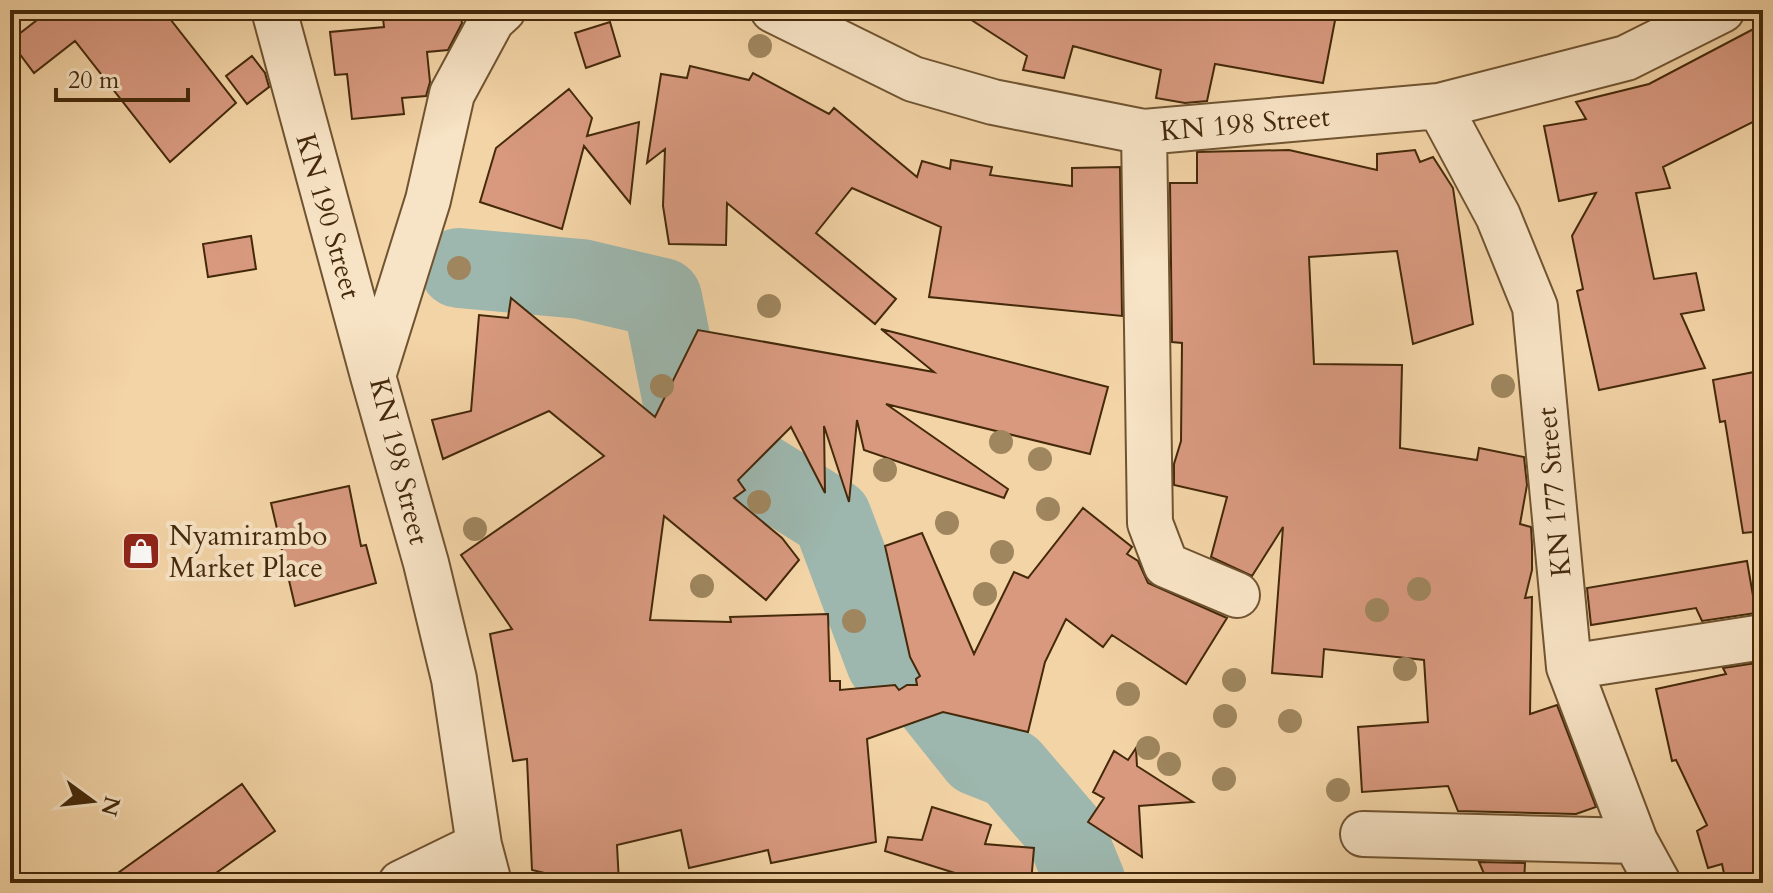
<svg xmlns="http://www.w3.org/2000/svg" width="1773" height="893" font-family="Cardo,serif">
<style>
.lines{fill:none;stroke-linecap:round;stroke-linejoin:round}
.river{stroke:#9db7ae;stroke-width:80}
.building{fill:#d8997f;stroke:#44290a;stroke-width:2}
.street-casing{stroke:#705431;stroke-width:48}
.street{stroke:#f7e3c5;stroke-width:44}
.tree{fill:#9f865e}
.labels{text-anchor:middle;stroke-width:8;stroke-linejoin:round;paint-order:stroke}
.street-label{font-size:28px;fill:#44290a;stroke:#f7e3c5}
.poi-label{font-size:28px;fill:#44290a;stroke:#f7e3c5;text-anchor:start}
</style>
<rect width="100%" height="100%" fill="#f3d4a6"/>
<filter id="stains"><feTurbulence type="fractalNoise" baseFrequency=".0025" numOctaves="4"/><feColorMatrix values="0 0 0 0 .2 0 0 0 0 .09 0 0 0 0 .02 0 0 0 .5 -.17"/></filter>
<radialGradient id="worn" r=".72"><stop offset=".6" stop-color="#630" stop-opacity="0"/><stop offset="1" stop-color="#630" stop-opacity=".3"/></radialGradient>
<g class="lines">
<path class="river" d="M 459,268 L 581,279 L 662,298 L 684,407 L 747,465 L 832,518 L 886,662 L 926,691 L 978,756 L 1011,769 L 1065,832 L 1086,883"/>
</g>
<path class="building" d="M 50,10 L 163,10 L 236,103 L 170,162 L 75,41 L 34,73 L 10,41 Z
M 382,10 L 460,10 L 462,23 L 448,50 L 427,52 L 430,82 L 426,96 L 402,98 L 404,114 L 352,119 L 347,74 L 335,75 L 330,32 L 384,27 Z
M 956,10 L 1337,10 L 1323,83 L 1215,64 L 1207,101 L 1185,103 L 1156,98 L 1161,70 L 1073,46 L 1064,78 L 1023,70 L 1027,56 Z
M 610,22 L 620,56 L 586,68 L 575,33 Z
M 1763,24 L 1763,117 L 1663,167 L 1670,188 L 1636,193 L 1654,279 L 1696,273 L 1704,310 L 1681,314 L 1705,368 L 1599,390 L 1577,291 L 1583,289 L 1572,236 L 1596,193 L 1559,201 L 1544,126 L 1586,119 L 1576,102 L 1649,84 Z
M 252,56 L 265,73 L 269,87 L 247,104 L 226,76 Z
M 690,66 L 749,80 L 753,73 L 829,114 L 834,108 L 917,177 L 922,161 L 950,169 L 951,160 L 992,167 L 990,175 L 1072,186 L 1072,168 L 1120,167 L 1122,316 L 929,297 L 941,227 L 852,188 L 816,233 L 896,299 L 875,324 L 727,203 L 726,245 L 669,244 L 663,206 L 665,149 L 647,163 L 661,74 L 687,78 Z
M 569,89 L 592,118 L 587,136 L 639,122 L 630,203 L 584,146 L 562,229 L 480,202 L 496,148 Z
M 1289,150 L 1377,170 L 1377,154 L 1415,150 L 1420,162 L 1433,157 L 1453,188 L 1473,324 L 1413,344 L 1397,251 L 1309,257 L 1314,364 L 1402,365 L 1400,448 L 1477,460 L 1479,448 L 1524,457 L 1527,485 L 1520,524 L 1531,527 L 1532,545 L 1532,570 L 1525,598 L 1532,597 L 1530,714 L 1557,705 L 1596,807 L 1576,814 L 1458,811 L 1448,786 L 1362,792 L 1358,727 L 1428,722 L 1424,660 L 1324,649 L 1322,677 L 1272,673 L 1283,527 L 1252,576 L 1211,557 L 1227,497 L 1174,485 L 1174,464 L 1181,441 L 1182,343 L 1172,342 L 1170,183 L 1197,183 L 1197,152 Z
M 251,236 L 256,269 L 208,277 L 203,244 Z
M 511,298 L 655,417 L 698,330 L 934,372 L 881,329 L 1108,387 L 1090,454 L 886,404 L 1008,489 L 1004,498 L 864,450 L 857,420 L 849,502 L 824,426 L 825,493 L 791,427 L 738,480 L 745,490 L 734,498 L 782,538 L 799,560 L 766,600 L 664,516 L 650,620 L 731,622 L 730,617 L 828,614 L 830,681 L 840,681 L 840,690 L 895,685 L 899,690 L 907,685 L 917,685 L 916,679 L 920,676 L 910,657 L 885,546 L 922,533 L 974,654 L 1014,572 L 1028,578 L 1083,508 L 1132,547 L 1127,554 L 1138,561 L 1148,583 L 1227,618 L 1186,684 L 1112,635 L 1103,647 L 1066,619 L 1045,662 L 1028,732 L 943,712 L 867,739 L 876,842 L 771,863 L 768,850 L 689,868 L 681,830 L 617,845 L 619,883 L 586,883 L 532,870 L 527,759 L 513,761 L 490,634 L 512,629 L 461,555 L 604,456 L 549,411 L 443,459 L 432,420 L 471,411 L 479,315 L 508,318 Z
M 1754,372 L 1763,422 L 1763,531 L 1743,533 L 1725,421 L 1720,422 L 1713,380 Z
M 349,486 L 361,546 L 366,545 L 376,583 L 295,606 L 271,503 Z
M 1747,561 L 1756,613 L 1702,621 L 1696,608 L 1591,625 L 1587,588 Z
M 1763,662 L 1763,878 L 1748,883 L 1726,883 L 1722,864 L 1708,868 L 1697,831 L 1707,825 L 1676,760 L 1672,761 L 1656,689 L 1726,674 L 1723,668 Z
M 1136,748 L 1137,766 L 1193,802 L 1139,806 L 1142,857 L 1088,822 L 1104,798 L 1093,792 L 1114,751 L 1128,760 Z
M 242,784 L 275,831 L 202,883 L 104,883 Z
M 932,807 L 991,825 L 985,844 L 1034,848 L 1031,883 L 977,880 L 885,851 L 888,837 L 922,840 Z
M 1479,862 L 1525,863 L 1524,883 L 1488,883 Z"/>
<g class="lines">
<defs>
<path id="street" d="M 274,10 L 373,376
M 773,10 L 913,79 L 993,102 L 1144,132 L 1439,106 L 1626,58 L 1722,10
M 1439,106 L 1498,216 L 1535,307 L 1569,667 L 1635,841 L 1658,883
M 1144,132 L 1150,523 L 1166,565 L 1237,595
M 1569,667 L 1763,637
M 1363,834 L 1635,841
M 401,883 L 479,845
M 489,883 L 479,845 L 454,679 L 426,563 L 373,376 L 428,200 L 452,94 L 492,20 L 503,10"/>
</defs>
<use href="#street" class="street-casing"/>
<use href="#street" class="street"/>
</g>
<g class="tree">
<circle cx="760" cy="46" r="12"/>
<circle cx="459" cy="268" r="12"/>
<circle cx="769" cy="306" r="12"/>
<circle cx="662" cy="386" r="12"/>
<circle cx="1503" cy="386" r="12"/>
<circle cx="1001" cy="442" r="12"/>
<circle cx="1040" cy="459" r="12"/>
<circle cx="885" cy="470" r="12"/>
<circle cx="759" cy="502" r="12"/>
<circle cx="1048" cy="509" r="12"/>
<circle cx="947" cy="523" r="12"/>
<circle cx="475" cy="529" r="12"/>
<circle cx="1002" cy="552" r="12"/>
<circle cx="702" cy="586" r="12"/>
<circle cx="1419" cy="589" r="12"/>
<circle cx="985" cy="594" r="12"/>
<circle cx="1377" cy="610" r="12"/>
<circle cx="854" cy="621" r="12"/>
<circle cx="1405" cy="669" r="12"/>
<circle cx="1234" cy="680" r="12"/>
<circle cx="1128" cy="694" r="12"/>
<circle cx="1225" cy="716" r="12"/>
<circle cx="1290" cy="721" r="12"/>
<circle cx="1148" cy="748" r="12"/>
<circle cx="1169" cy="764" r="12"/>
<circle cx="1224" cy="779" r="12"/>
<circle cx="1338" cy="790" r="12"/>
</g>
<defs>
<symbol id="shop-square" viewBox="-11 -11 22 22"><rect x="-9" y="-9" width="18" height="18" rx="4" fill="#8f2418" stroke="#f7e3c5"/><path d="M-5-2.5h2.3a2.7 3.5 0 0 1 5.4 0H5L5.5 6h-11ZM-1.5-2.5h3a1.5 2.3 0 0 0-3 0Z" fill="#fff"/></symbol>
</defs>
<g fill-rule="evenodd">
<use href="#shop-square" x="119" y="529" width="44" height="44"/>
</g>
<g class="labels">
<g class="street-label">
<text transform="translate(1245 123) rotate(-5)" y="10">KN 198 Street</text>
<text transform="translate(329 216) rotate(74)" y="10">KN 190 Street</text>
<text transform="translate(400 461) rotate(76)" y="10">KN 198 Street</text>
<text transform="translate(1553 492) rotate(-95)" y="10">KN 177 Street</text>
</g>
<g class="poi-label">
<text x="169" y="545">Nyamirambo<tspan x="169" dy="32">Market Place</tspan></text>
</g>
</g>
<rect width="1773" height="893" fill="none" stroke="#f3d4a6" stroke-width="40"/>
<rect x="12" y="12" width="1749" height="869" fill="none" stroke="#44290a" stroke-width="4"/>
<rect x="20" y="20" width="1733" height="853" fill="none" stroke="#44290a" stroke-width="2"/>
<g transform="translate(92 801) rotate(105)" stroke="#f7e3c5" stroke-width="6" paint-order="stroke">
<path d="M0-6L14 30L0 20L-14 30Z" fill="#44290a"/>
<text y="-12" font-size="22" font-weight="bold" text-anchor="middle" fill="#44290a">N</text>
</g>
<path d="M56 88v12h132v-12" fill="none" stroke="#44290a" stroke-width="4"/>
<text x="68" y="88" font-size="24" fill="#44290a" stroke="#f7e3c5" stroke-width="6" paint-order="stroke">20 m</text>
<rect width="100%" height="100%" filter="url(#stains)"/>
<rect width="100%" height="100%" fill="url(#worn)"/>
</svg>
